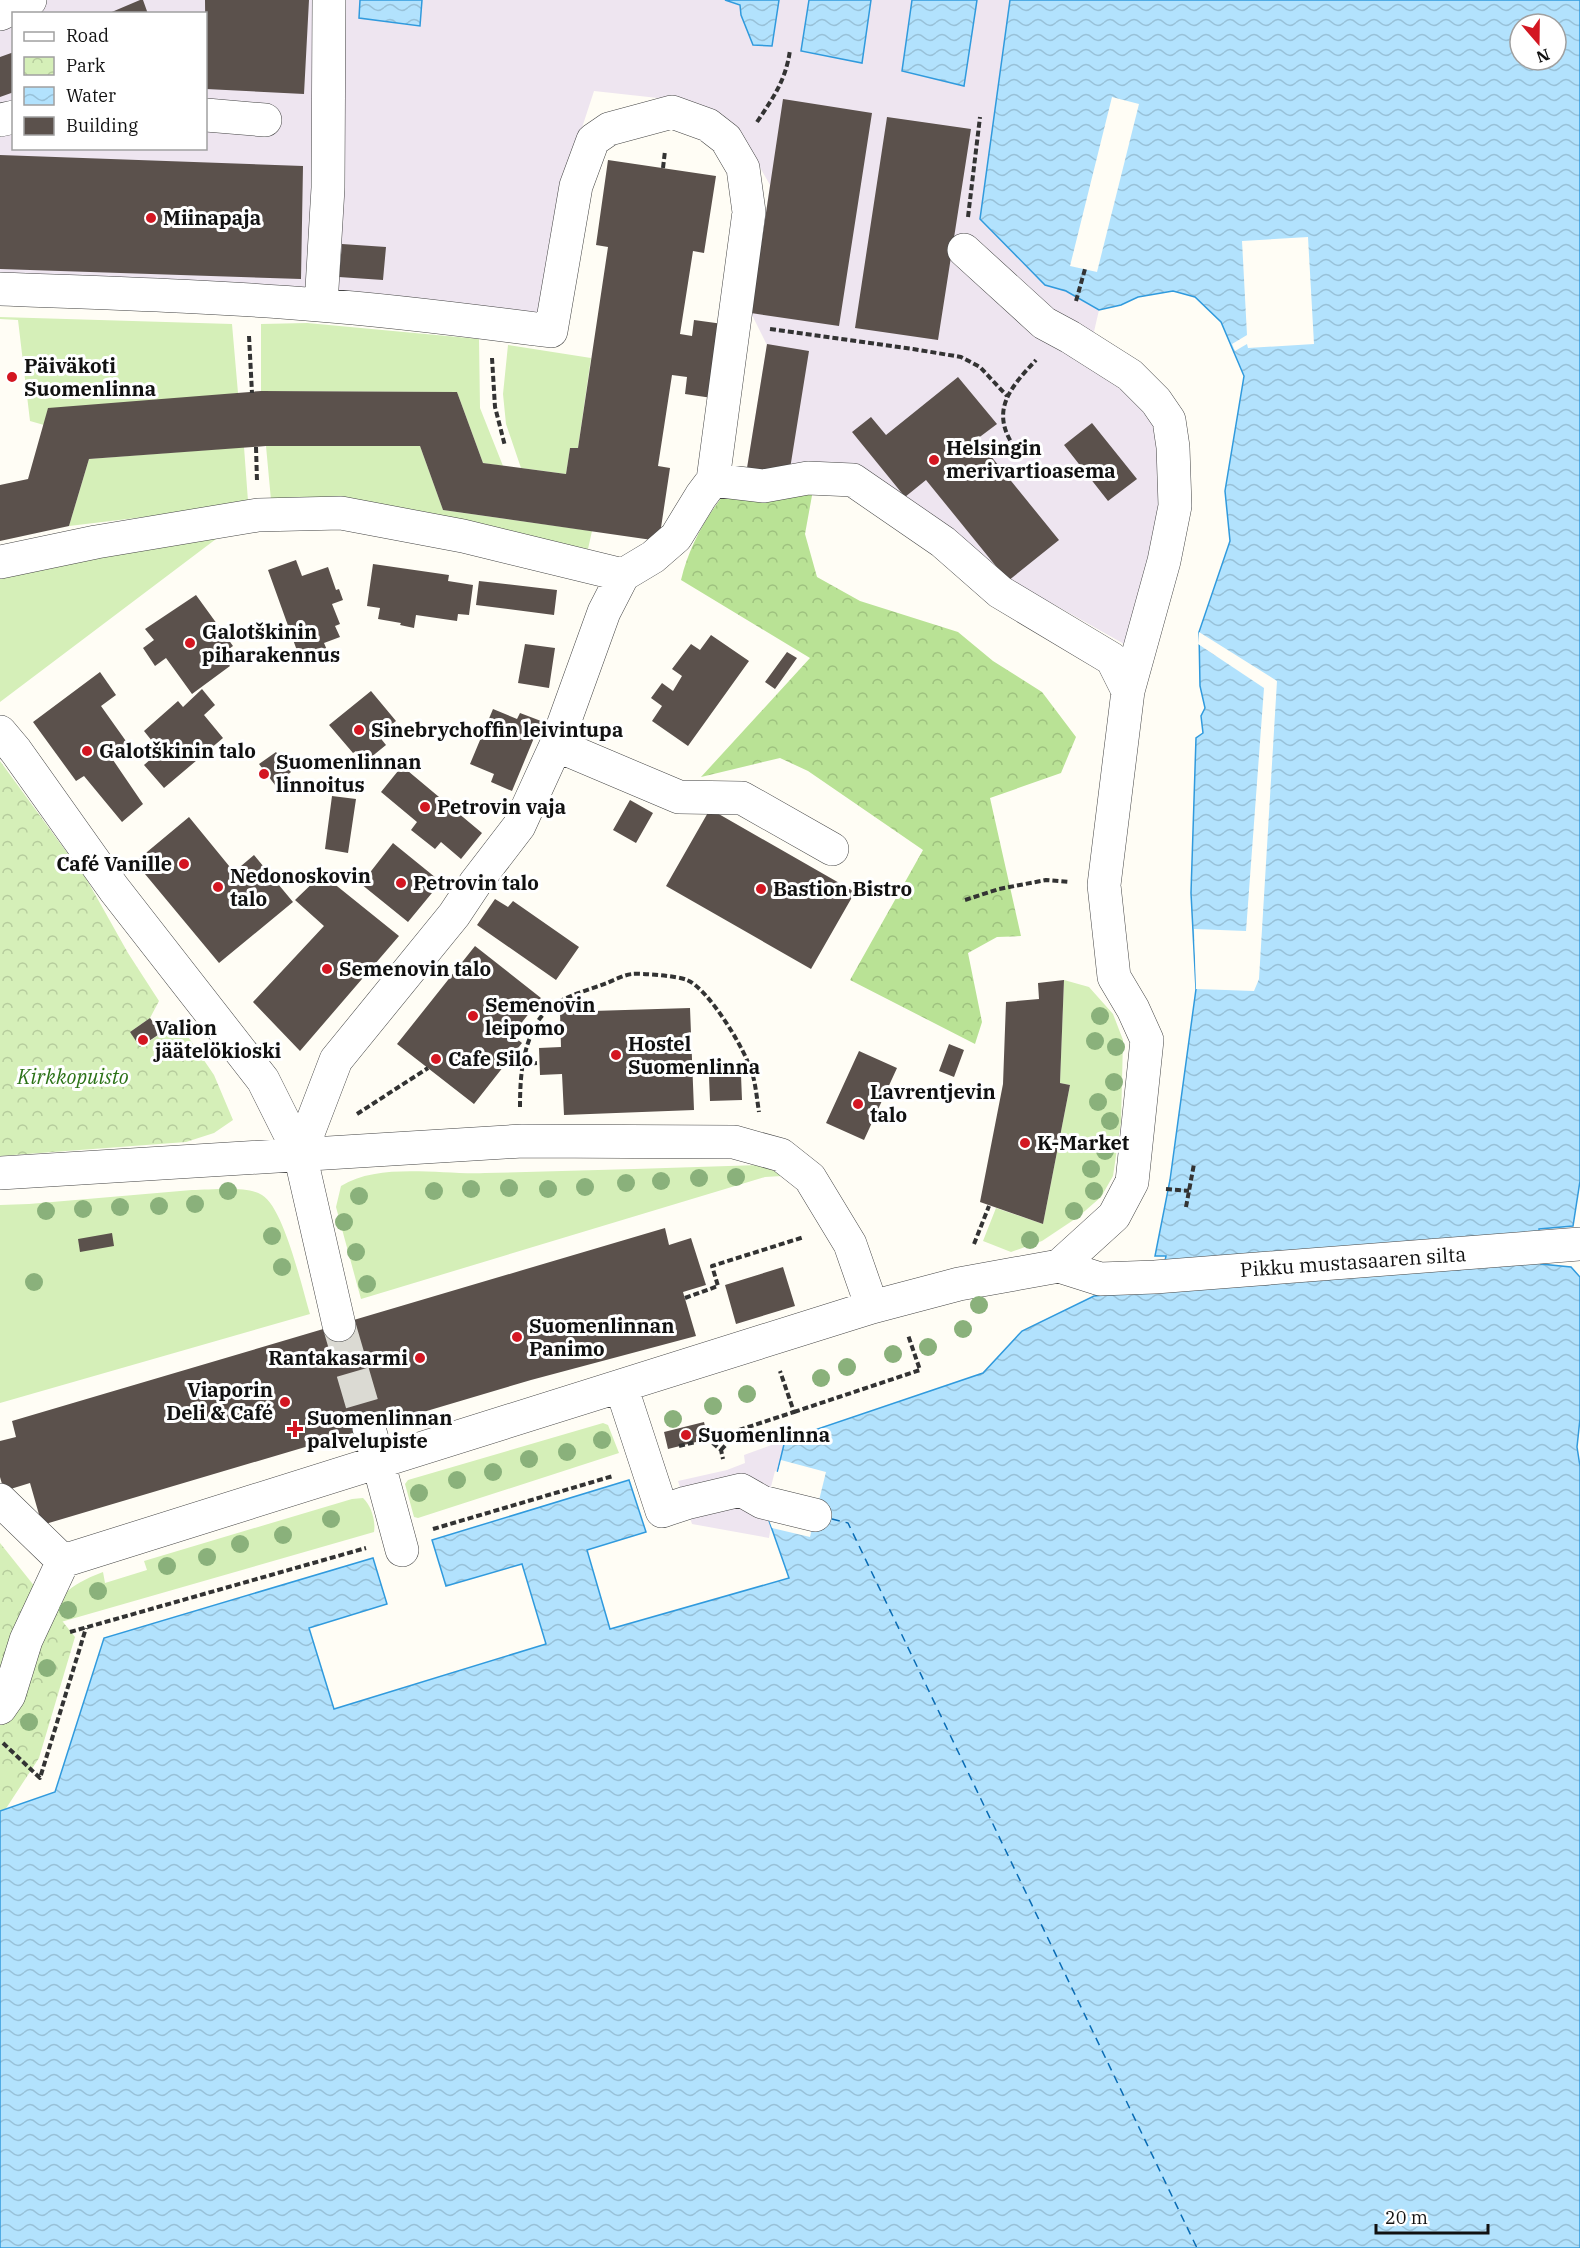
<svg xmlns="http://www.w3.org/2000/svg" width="1580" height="2248" font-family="'IBM Plex Serif',serif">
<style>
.industrial{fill:#eee5f0;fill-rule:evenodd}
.grass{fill:#d5efb8}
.forest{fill:url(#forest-crowns)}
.park{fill:url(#park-crowns)}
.water{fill:url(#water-waves);stroke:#309add;stroke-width:1.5;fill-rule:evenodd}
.pier{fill:#fffdf5}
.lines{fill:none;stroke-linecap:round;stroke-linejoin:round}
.ferry{stroke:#096bb4;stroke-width:1.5;stroke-dasharray:8 6;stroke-linecap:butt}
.building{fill:#5b514c}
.minor-tunnel{stroke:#dbdad3;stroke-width:33;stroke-dasharray:33 16;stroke-linecap:butt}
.minor-casing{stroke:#444;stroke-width:34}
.path{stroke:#333;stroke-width:4;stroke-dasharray:6 3;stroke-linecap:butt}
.minor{stroke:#fff;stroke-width:33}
.tree{fill:#8ab17b}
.poi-dot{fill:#d31621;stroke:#fff;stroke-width:2}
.labels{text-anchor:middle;stroke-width:6;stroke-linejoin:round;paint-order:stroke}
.poi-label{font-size:20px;font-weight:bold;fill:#111;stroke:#fff;text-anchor:start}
.park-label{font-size:20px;font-style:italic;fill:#2b7217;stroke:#fff}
.street-label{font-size:20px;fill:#111;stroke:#fff}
</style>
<defs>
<pattern id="forest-crowns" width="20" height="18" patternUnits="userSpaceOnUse" patternTransform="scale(1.5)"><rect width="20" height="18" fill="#b9e295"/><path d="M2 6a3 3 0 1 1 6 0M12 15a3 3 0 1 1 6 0" fill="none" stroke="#9ec17f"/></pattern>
<pattern id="park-crowns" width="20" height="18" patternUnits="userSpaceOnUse" patternTransform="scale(1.5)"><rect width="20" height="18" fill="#d5efb8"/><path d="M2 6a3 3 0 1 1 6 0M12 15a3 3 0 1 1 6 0" fill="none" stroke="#b6cc9d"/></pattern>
<pattern id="water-waves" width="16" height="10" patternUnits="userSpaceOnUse" patternTransform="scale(1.5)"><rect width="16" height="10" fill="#b2e2fd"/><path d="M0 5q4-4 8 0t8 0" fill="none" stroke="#98c1d8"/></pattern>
</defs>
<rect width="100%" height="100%" fill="#fffdf5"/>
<path class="industrial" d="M 0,0 L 360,0 L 360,18 L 420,26 L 422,0 L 725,0 L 740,5 L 741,15 L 772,46 L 779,0 L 809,0 L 802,50 L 862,62 L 871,0 L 912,0 L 903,71 L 963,86 L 977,0 L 1010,0 L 980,219 L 1045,285 L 1066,291 L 1099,310 L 1090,349 L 1130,375 L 1173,447 L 1133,649 L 1055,605 L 1008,584 L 895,490 L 747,468 L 767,345 L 751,313 L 770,185 L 749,148 L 667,99 L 594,91 L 575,149 L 543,315 L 0,280 ZM 14,14 L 206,14 L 206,148 L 14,148 Z
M 785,1440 L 769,1538 L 692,1524 L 678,1481 L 727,1470 L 745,1463 L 744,1455 Z"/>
<path class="grass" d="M 0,317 L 232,324 L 238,393 L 44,425 L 30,421 L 18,320 L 0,319 Z
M 307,323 L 479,339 L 480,408 L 503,466 L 483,463 L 457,392 L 261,391 L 261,324 Z
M 508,345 L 591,358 L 578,448 L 570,448 L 566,474 L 521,468 L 506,424 L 503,394 Z
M 266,446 L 420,446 L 443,510 L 592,531 L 588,549 L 356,505 L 271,500 Z
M 244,447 L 248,501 L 169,514 L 69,526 L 89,459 Z
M 220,536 L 0,702 L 0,572 Z
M 1064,980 L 1089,987 L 1113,1014 L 1123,1040 L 1121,1122 L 1113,1176 L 1101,1197 L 1078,1217 L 1042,1241 L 1011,1252 L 983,1241 L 996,1208 L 1043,1224 L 1070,1085 L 1060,1083 Z
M 760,1165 L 793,1179 L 782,1176 L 765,1177 L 361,1299 L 336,1207 L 341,1186 C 379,1162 441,1175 485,1173 C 577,1171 669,1168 760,1165 Z
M 192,1190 C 211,1190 246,1185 262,1195 C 284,1208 302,1288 310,1314 L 0,1403 L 0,1205 L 29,1204 Z
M 603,1423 L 608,1425 L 619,1453 L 418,1518 L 414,1517 L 405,1484 L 408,1480 Z
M 363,1498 C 371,1505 376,1521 374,1532 L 40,1628 C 63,1595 64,1587 103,1572 L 105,1583 L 147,1570 L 144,1561 L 352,1499 Z"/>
<path class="forest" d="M 813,490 L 805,534 L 817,577 L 860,601 L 958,632 L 993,661 L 1042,692 L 1076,737 L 1061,773 L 990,798 L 1021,936 L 997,937 L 968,953 L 982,1022 L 975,1044 L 850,980 L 923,850 L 808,771 L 780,758 L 701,777 L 810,658 L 681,580 C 689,547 704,520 725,493 Z"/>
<path class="park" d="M 0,761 L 87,880 L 128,953 L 159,1001 L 150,1018 L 130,1032 L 141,1047 L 178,1022 L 214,1075 L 233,1120 L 214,1133 L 186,1142 L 0,1156 Z
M 0,1543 L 75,1637 L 39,1758 L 5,1810 L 0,1811 Z"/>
<path class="water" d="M 360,0 L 422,0 L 420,26 L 359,18 Z
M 725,0 L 779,0 L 772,46 L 753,45 L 741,15 L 740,5 Z
M 809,0 L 871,0 L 862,63 L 801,51 Z
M 912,0 L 977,0 L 964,86 L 902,71 Z
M 1010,0 L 1580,0 L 1580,1181 L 1573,1226 L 1539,1229 L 1541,1264 L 1571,1267 L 1580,1277 L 1580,1419 L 1577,1447 L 1580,1466 L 1580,2248 L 0,2248 L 0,1811 L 55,1792 L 104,1638 L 373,1558 L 387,1604 L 309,1628 L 334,1709 L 546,1644 L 522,1564 L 446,1586 L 432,1540 L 629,1480 L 646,1532 L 587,1550 L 610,1629 L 789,1578 L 767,1515 L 785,1440 L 983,1373 L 1022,1331 L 1094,1296 L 1159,1290 L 1166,1256 L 1155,1256 L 1170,1180 L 1196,989 L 1191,893 L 1196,738 L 1203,733 L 1201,716 L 1205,708 L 1200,686 L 1199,632 L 1230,541 L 1225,491 L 1244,376 L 1221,322 L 1195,297 L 1173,291 L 1138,297 L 1121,305 L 1099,310 L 1066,291 L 1045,285 L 980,219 ZM 1520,24 L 1556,24 L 1556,60 L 1520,60 Z"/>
<path class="pier" d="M 1112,97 L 1139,104 L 1097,272 L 1070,266 Z
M 1308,237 L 1314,344 L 1248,348 L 1247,344 L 1235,351 L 1232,344 L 1247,335 L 1242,241 Z
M 1199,632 L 1277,681 L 1259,979 L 1254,991 L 1196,989 L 1194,929 L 1246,931 L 1264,688 L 1198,644 Z
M 781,1460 L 826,1472 L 810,1537 L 772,1528 L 767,1515 L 764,1514 L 775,1471 L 778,1472 Z"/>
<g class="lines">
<path class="ferry" d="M 832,1519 L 848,1523 L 1197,2248"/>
</g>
<path class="building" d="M 140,0 L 143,0 L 148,14 L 107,14 Z
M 205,0 L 309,0 L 304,94 L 206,89 Z
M 14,52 L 14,92 L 0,97 L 0,57 Z
M 783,99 L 872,113 L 839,326 L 751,313 Z
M 887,117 L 971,129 L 938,340 L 855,328 Z
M 0,155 L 303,166 L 301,279 L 0,269 Z
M 608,160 L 716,176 L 704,253 L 693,251 L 680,334 L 692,336 L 694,320 L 723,324 L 712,398 L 685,394 L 687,377 L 672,375 L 658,466 L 670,468 L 659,541 L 443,510 L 420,446 L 266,446 L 89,459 L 69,526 L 0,541 L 0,485 L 28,479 L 48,408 L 261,391 L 457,392 L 483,463 L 566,474 L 570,448 L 578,448 L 608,247 L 596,245 Z
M 342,244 L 386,247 L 383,280 L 339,277 Z
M 767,344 L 809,351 L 789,475 L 747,468 Z
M 958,377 L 997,424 L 977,439 L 1059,540 L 1008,581 L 926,480 L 905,497 L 852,432 L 871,417 L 886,435 Z
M 1092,423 L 1137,479 L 1108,501 L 1064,445 Z
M 296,560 L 302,576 L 328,567 L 336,590 L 339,589 L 343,600 L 332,604 L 340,624 L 335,626 L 340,637 L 324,643 L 327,650 L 300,659 L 268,570 Z
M 373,564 L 449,575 L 448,581 L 473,585 L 469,615 L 458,614 L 457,621 L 416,615 L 414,628 L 400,625 L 401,623 L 378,619 L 380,608 L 367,606 Z
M 479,581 L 557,590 L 554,615 L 476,605 Z
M 196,595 L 233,646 L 222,654 L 230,666 L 192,694 L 166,658 L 155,666 L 143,648 L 154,640 L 145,629 Z
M 711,635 L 749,661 L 688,746 L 652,721 L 662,706 L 651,698 L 662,683 L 673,691 L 682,676 L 672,669 L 691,644 L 700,650 Z
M 525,644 L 555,648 L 549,688 L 518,683 Z
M 787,652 L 797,658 L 775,689 L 765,682 Z
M 100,672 L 116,695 L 101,706 L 128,744 L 111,757 L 143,804 L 122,822 L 84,776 L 76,781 L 33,722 Z
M 202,689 L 215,705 L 204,715 L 223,738 L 164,788 L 144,765 L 160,751 L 144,731 L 178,701 L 183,707 Z
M 371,691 L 396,721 L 378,735 L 386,745 L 365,762 L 356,751 L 353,753 L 329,725 Z
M 493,709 L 517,719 L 520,713 L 541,721 L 512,791 L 491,782 L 494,774 L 470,764 Z
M 276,752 L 291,772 L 275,785 L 259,764 Z
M 402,766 L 482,833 L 461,859 L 441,842 L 435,849 L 411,830 L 417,822 L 381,792 Z
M 332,796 L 356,799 L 348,853 L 325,849 Z
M 630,800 L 653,813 L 636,843 L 613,830 Z
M 710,809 L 855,892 L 811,969 L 666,886 Z
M 189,817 L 234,872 L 254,855 L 293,902 L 219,963 L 135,862 Z
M 393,843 L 441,882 L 408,922 L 361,884 Z
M 322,874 L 399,936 L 300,1051 L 253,1002 L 324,926 L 295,900 Z
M 495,899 L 508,907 L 513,901 L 579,947 L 556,980 L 477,925 Z
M 475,946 L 541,998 L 512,1035 L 522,1043 L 474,1104 L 397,1044 Z
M 1064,980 L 1060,1083 L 1070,1085 L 1043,1224 L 980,1202 L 1003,1084 L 1006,1002 L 1039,999 L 1038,983 Z
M 690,1008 L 694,1110 L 564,1115 L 562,1074 L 540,1075 L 539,1048 L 561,1047 L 560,1012 Z
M 150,1018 L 161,1033 L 140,1047 L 130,1032 Z
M 949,1044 L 964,1050 L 954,1077 L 939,1071 Z
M 859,1051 L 897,1068 L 864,1140 L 826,1123 Z
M 741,1075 L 742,1100 L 710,1101 L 709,1076 Z
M 665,1228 L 669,1245 L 691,1238 L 706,1285 L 683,1292 L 696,1336 L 531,1380 L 42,1525 L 30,1483 L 4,1491 L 0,1477 L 0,1441 L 16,1437 L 12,1421 Z
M 112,1233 L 114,1246 L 80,1252 L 78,1239 Z
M 783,1267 L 795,1306 L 736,1324 L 725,1285 Z
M 704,1422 L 708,1439 L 668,1449 L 664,1432 Z"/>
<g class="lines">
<path class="minor-tunnel" d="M 339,1325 L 369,1428"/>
<defs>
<path id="minor" d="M 0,14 L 30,0
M 206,115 L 265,120
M 0,120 L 14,117
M 964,250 L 1044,323 L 1070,337 L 1130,375 L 1156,401 L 1169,420 L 1173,447 L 1175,506 L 1164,561 L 1128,691
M 0,289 C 106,293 213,296 319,305 C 397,311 474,321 551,331 L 576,186 L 593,140 L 609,129 L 672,112 L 708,125 L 726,139 L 743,168 L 749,212 L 713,480 L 701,496 L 676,537 L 653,557 L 623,575 L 604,612 L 556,745 L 519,826 L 476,882 L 454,915 L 336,1060 L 300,1154
M 321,305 L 328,188 L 329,0
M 713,480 L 764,486 L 808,478 L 853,480 L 943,542 L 1000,592 L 1112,659 L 1128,691 L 1104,885 L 1114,977 L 1133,1009 L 1147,1040 L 1132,1182 L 1114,1216 L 1059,1266
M 0,562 L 96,542 L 258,515 L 341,513 L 463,536 L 623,575
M 0,732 L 16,751 L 114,889 L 263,1080 L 300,1154 L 339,1325
M 556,745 L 679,797 L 742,798 L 832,849
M 0,1173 L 522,1141 L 734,1142 L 781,1155 L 810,1178 L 850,1244 L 872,1307 L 959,1284 L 1059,1266 L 1100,1279 L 1155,1277 L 1580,1244
M 621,1386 L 662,1511 L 686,1503 L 741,1490 L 762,1502 L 815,1515
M 369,1428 L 402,1550
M 0,1500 L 63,1561
M 0,1708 L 9,1695 L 26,1640 L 63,1561 L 872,1307"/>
</defs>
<use href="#minor" class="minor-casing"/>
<path class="path" d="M 757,122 C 773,98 786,80 790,50
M 663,168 L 665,151
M 968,217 L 980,117
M 1076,301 L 1085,269
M 770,329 L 913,349 L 961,357 L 980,367 L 1007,396
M 249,336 L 252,393
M 492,358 L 495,407 L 505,446
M 256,447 L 257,481
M 1015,448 C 989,411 1010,388 1036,360
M 965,900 L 999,889 L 1046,880 L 1070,882
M 522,1064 L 539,1063
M 520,1107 C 520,1078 522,1049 537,1023 C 550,999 583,992 607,983 C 614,980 624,975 632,974 C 642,973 678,976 687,980 C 709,989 747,1052 753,1076 C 756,1087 757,1100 759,1112
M 357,1114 L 428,1068
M 1166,1189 L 1189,1191
M 1186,1207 L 1194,1164
M 974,1244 L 989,1206
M 685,1298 L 718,1286 L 712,1266 L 804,1237
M 794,1412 L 920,1370 L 908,1335
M 679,1446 L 708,1439 L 721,1450 L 723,1459
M 721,1450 L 739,1430 L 794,1412 L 780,1371
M 433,1529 L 613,1476
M 70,1632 L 366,1548
M 3,1743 L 40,1778 L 86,1628"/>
<use href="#minor" class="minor"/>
</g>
<g class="tree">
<circle cx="1100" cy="1016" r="9"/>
<circle cx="1095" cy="1041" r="9"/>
<circle cx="1116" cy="1047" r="9"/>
<circle cx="1114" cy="1082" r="9"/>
<circle cx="1098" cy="1102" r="9"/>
<circle cx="1110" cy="1121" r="9"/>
<circle cx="1105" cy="1151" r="9"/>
<circle cx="1091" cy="1169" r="9"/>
<circle cx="736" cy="1177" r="9"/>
<circle cx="699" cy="1178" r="9"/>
<circle cx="661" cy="1181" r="9"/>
<circle cx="626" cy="1183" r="9"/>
<circle cx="585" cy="1187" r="9"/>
<circle cx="509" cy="1188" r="9"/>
<circle cx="471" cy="1189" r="9"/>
<circle cx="548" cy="1189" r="9"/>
<circle cx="228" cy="1191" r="9"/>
<circle cx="434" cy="1191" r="9"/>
<circle cx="1094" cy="1191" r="9"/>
<circle cx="359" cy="1196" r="9"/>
<circle cx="195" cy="1204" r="9"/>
<circle cx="159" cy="1206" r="9"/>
<circle cx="120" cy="1207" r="9"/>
<circle cx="83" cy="1209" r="9"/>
<circle cx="46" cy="1211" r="9"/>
<circle cx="1074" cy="1211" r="9"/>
<circle cx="344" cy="1222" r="9"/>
<circle cx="272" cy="1236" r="9"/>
<circle cx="1030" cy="1240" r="9"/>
<circle cx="356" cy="1252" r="9"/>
<circle cx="282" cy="1267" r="9"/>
<circle cx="34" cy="1282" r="9"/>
<circle cx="367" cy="1284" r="9"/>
<circle cx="979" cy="1305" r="9"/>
<circle cx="963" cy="1329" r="9"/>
<circle cx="928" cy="1347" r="9"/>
<circle cx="893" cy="1354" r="9"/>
<circle cx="847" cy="1367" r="9"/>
<circle cx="821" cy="1378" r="9"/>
<circle cx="747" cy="1394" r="9"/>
<circle cx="713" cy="1406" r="9"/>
<circle cx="673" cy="1419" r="9"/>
<circle cx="602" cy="1440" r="9"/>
<circle cx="567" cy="1452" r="9"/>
<circle cx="529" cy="1459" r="9"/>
<circle cx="493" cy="1472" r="9"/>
<circle cx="457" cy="1480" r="9"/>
<circle cx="419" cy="1493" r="9"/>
<circle cx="331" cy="1519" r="9"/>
<circle cx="283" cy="1535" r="9"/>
<circle cx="240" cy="1544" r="9"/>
<circle cx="207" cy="1557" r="9"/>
<circle cx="167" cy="1566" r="9"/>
<circle cx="98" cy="1591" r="9"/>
<circle cx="68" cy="1610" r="9"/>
<circle cx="47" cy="1668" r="9"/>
<circle cx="29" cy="1722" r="9"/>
</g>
<g class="poi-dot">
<circle cx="151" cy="218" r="6"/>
<circle cx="12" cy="377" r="6"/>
<circle cx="934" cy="460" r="6"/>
<circle cx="190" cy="643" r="6"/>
<circle cx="359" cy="730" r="6"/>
<circle cx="87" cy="751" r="6"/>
<circle cx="264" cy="774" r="6"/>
<circle cx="425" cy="807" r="6"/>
<circle cx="184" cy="864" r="6"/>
<circle cx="401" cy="883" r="6"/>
<circle cx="218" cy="887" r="6"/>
<circle cx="761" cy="889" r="6"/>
<circle cx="327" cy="969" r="6"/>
<circle cx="473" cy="1016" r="6"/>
<circle cx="143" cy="1040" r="6"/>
<circle cx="616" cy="1055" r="6"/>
<circle cx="436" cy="1059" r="6"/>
<circle cx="858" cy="1104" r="6"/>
<circle cx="1025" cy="1143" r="6"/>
<circle cx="517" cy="1337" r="6"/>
<circle cx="420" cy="1358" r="6"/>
<circle cx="285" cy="1402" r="6"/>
<path d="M292 1420h6v6h6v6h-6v6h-6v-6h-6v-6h6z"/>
<circle cx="686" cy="1435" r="6"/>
</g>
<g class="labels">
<g class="poi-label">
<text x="163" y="225">Miinapaja</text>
<text x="24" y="373">Päiväkoti<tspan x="24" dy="23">Suomenlinna</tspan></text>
<text x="946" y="455">Helsingin<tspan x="946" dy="23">merivartioasema</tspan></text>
<text x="202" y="639">Galotškinin<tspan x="202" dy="23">piharakennus</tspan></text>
<text x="371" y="737">Sinebrychoffin leivintupa</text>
<text x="99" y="758">Galotškinin talo</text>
<text x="276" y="769">Suomenlinnan<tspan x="276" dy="23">linnoitus</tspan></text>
<text x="437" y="814">Petrovin vaja</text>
<text x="172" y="871" text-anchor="end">Café Vanille</text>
<text x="230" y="883">Nedonoskovin<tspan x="230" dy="23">talo</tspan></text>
<text x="413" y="890">Petrovin talo</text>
<text x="773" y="896">Bastion Bistro</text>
<text x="339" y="976">Semenovin talo</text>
<text x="485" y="1012">Semenovin<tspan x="485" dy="23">leipomo</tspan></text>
<text x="155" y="1035">Valion<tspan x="155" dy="23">jäätelökioski</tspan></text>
<text x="628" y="1051">Hostel<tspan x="628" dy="23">Suomenlinna</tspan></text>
<text x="448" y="1066">Cafe Silo</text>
<text x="870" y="1099">Lavrentjevin<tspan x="870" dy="23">talo</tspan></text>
<text x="1037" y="1150">K-Market</text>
<text x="529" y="1333">Suomenlinnan<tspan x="529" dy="23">Panimo</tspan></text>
<text x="408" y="1365" text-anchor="end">Rantakasarmi</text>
<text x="273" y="1397" text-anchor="end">Viaporin<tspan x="273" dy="23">Deli &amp; Café</tspan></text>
<text x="307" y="1425">Suomenlinnan<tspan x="307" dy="23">palvelupiste</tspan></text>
<text x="698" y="1442">Suomenlinna</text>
</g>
<g class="park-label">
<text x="73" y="1084">Kirkkopuisto</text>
</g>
<g class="street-label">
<text transform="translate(1353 1262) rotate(-4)" y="7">Pikku mustasaaren silta</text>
</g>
</g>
<rect x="12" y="12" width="195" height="138" fill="#ffffff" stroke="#a0a0a0" stroke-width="1.5"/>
<rect x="24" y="32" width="30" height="9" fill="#ffffff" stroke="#a0a0a0" stroke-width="1.5"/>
<text x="66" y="42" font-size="18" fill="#111111">Road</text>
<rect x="24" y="57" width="30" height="18" fill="url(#park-crowns)" stroke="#a0a0a0" stroke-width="1.5"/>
<text x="66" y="72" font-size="18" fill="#111111">Park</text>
<rect x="24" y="87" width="30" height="18" fill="url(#water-waves)" stroke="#a0a0a0" stroke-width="1.5"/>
<text x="66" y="102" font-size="18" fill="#111111">Water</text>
<rect x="24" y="117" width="30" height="18" fill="#5b514c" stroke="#a0a0a0" stroke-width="1.5"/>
<text x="66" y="132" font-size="18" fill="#111111">Building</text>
<g transform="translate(1538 42) rotate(160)"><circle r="28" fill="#ffffff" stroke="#a0a0a0" stroke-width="1.5"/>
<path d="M0-4.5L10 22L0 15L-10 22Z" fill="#d31621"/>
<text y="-9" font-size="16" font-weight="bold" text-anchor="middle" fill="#111111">N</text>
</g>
<path d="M1376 2224v9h112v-9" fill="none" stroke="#111111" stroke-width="3"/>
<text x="1385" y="2224" font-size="18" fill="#111111" stroke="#ffffff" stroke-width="4.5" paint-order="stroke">20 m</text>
</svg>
